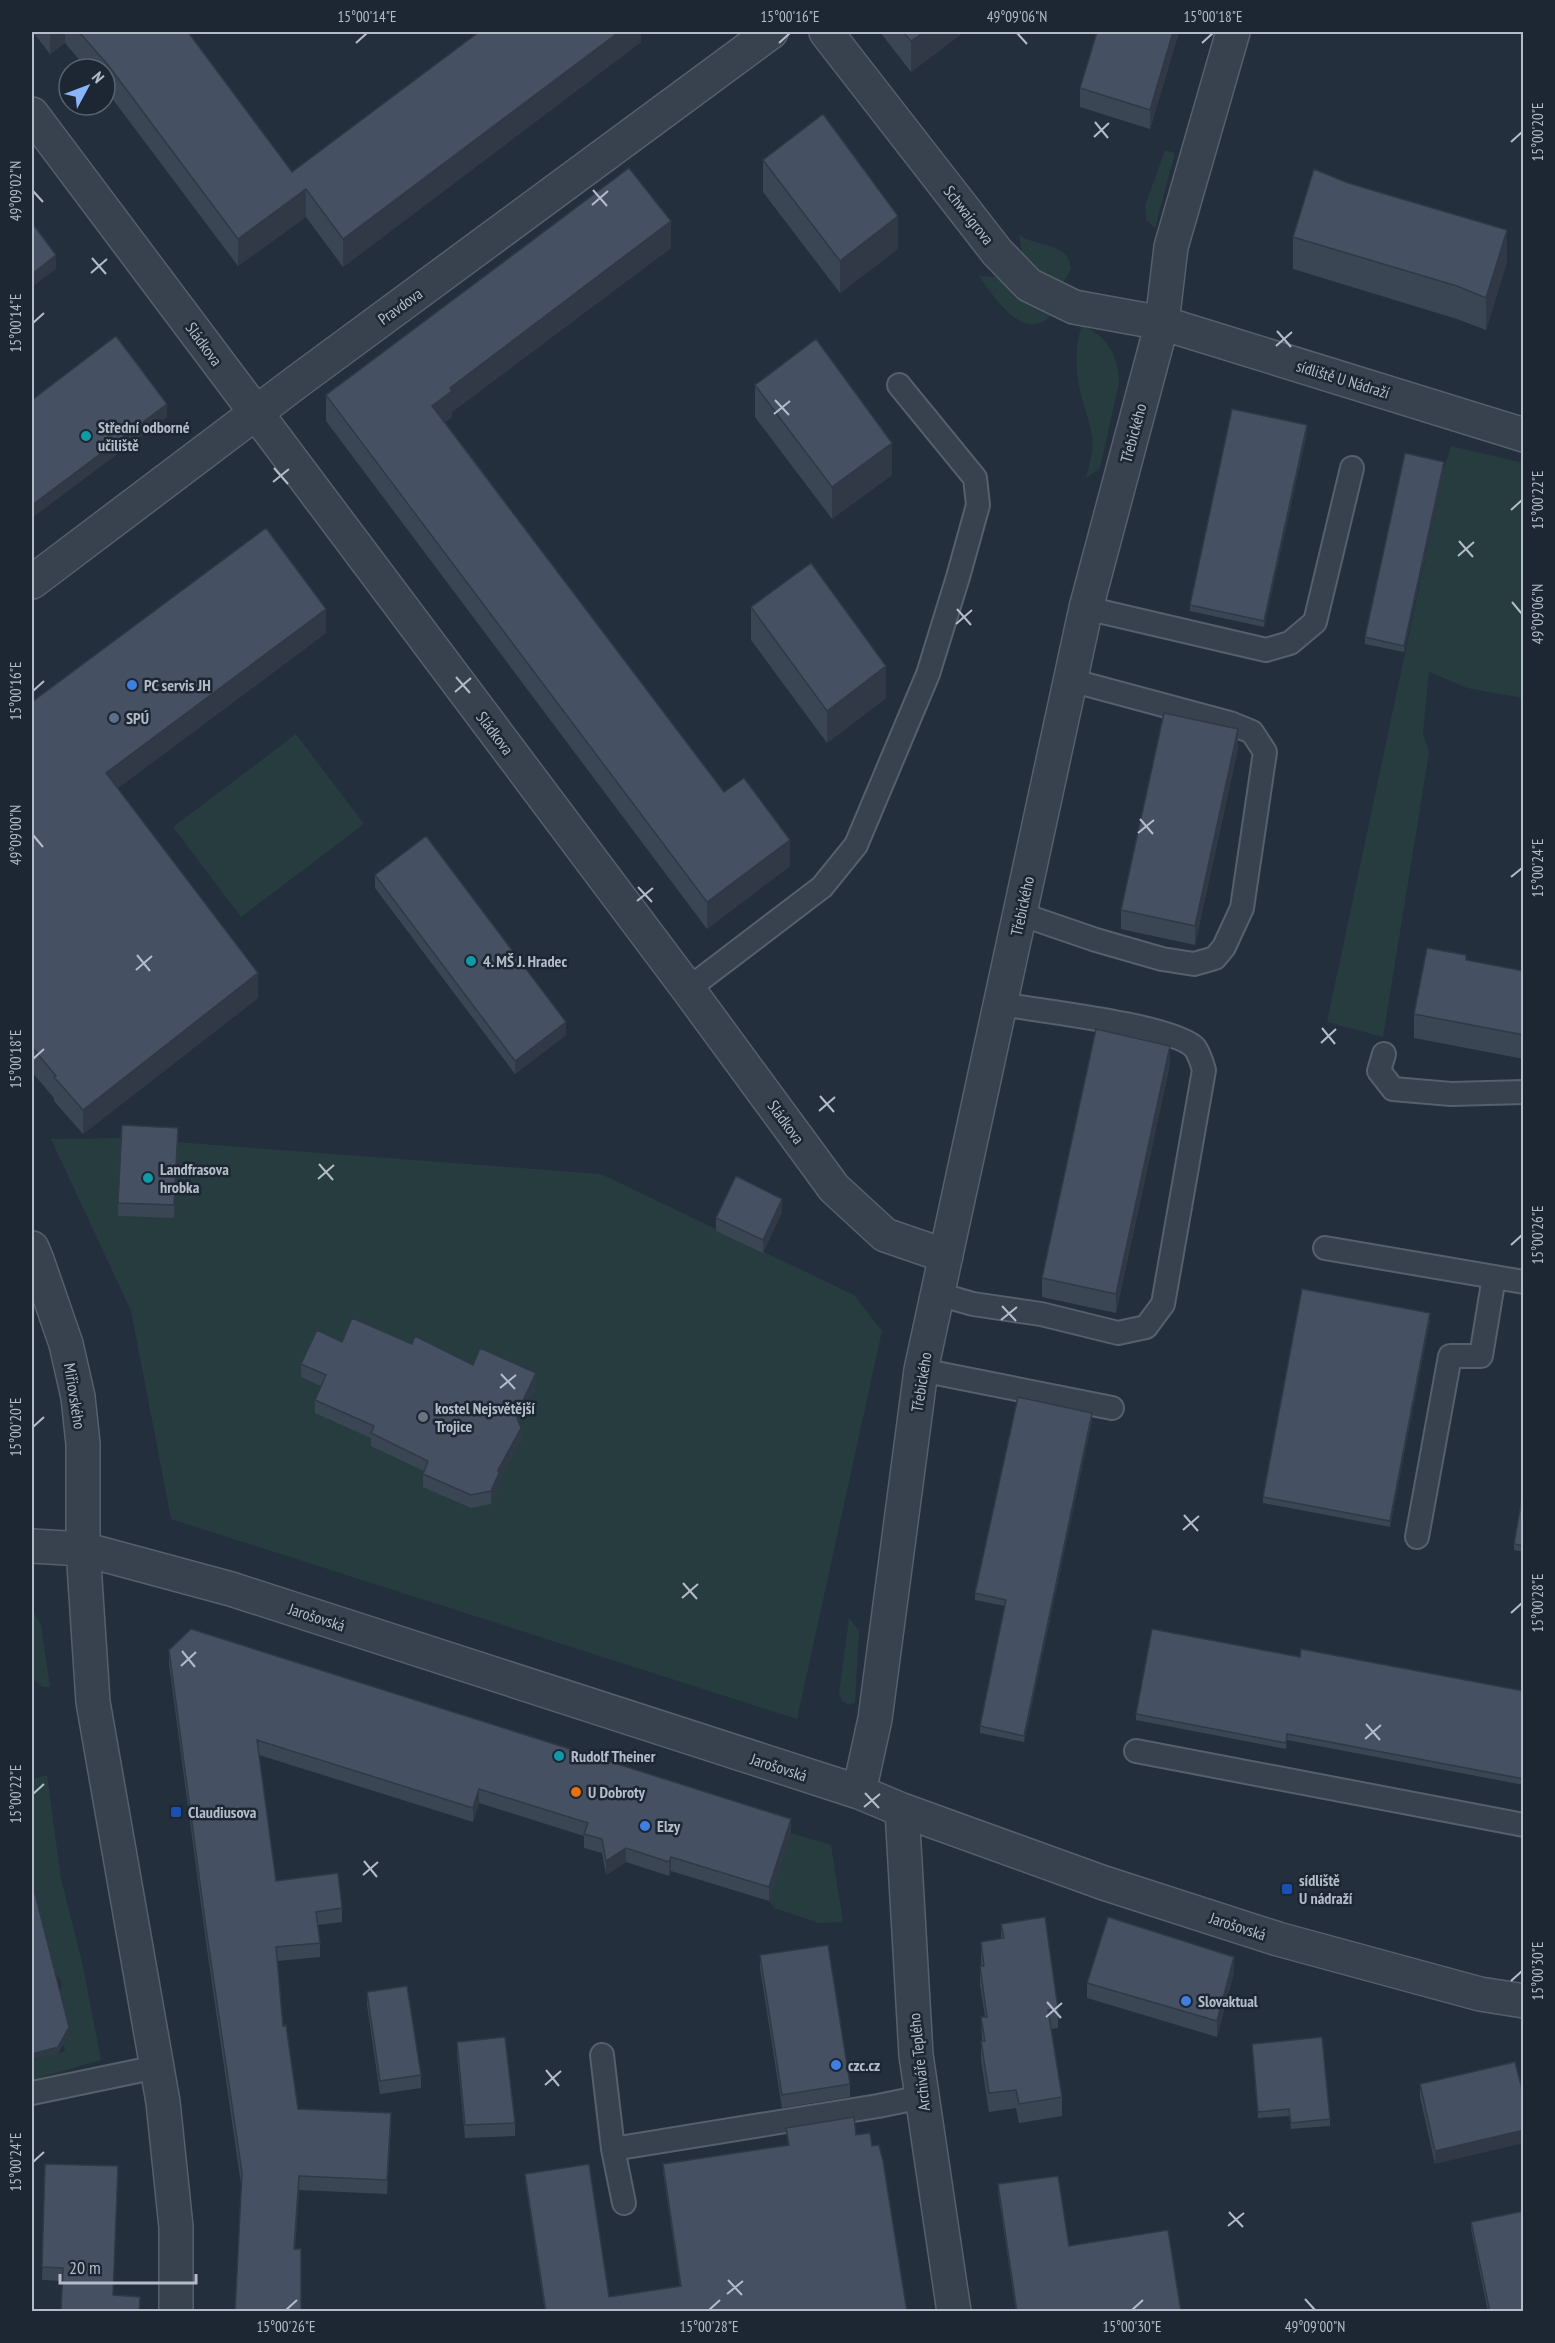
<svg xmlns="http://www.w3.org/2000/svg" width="1555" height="2343" font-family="'PT Sans Narrow',sans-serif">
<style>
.green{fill:#263c3f}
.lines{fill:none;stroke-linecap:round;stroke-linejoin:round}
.service-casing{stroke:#565f6c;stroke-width:26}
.minor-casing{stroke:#565f6c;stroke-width:36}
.service{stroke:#38414e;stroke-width:22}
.minor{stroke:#38414e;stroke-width:33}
.wall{fill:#3b4654}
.shaded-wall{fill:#303945}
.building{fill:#455162;stroke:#303945;stroke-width:1.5}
.ticks{fill:none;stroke:#b4bcc9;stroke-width:2}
.culture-dot{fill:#0f9aa8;stroke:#1d2633;stroke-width:2}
.shop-dot{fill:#3f7fe0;stroke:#1d2633;stroke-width:2}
.service-dot{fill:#5c6f8a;stroke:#1d2633;stroke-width:2}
.worship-dot{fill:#6b7280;stroke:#1d2633;stroke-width:2}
.food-dot{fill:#e8710a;stroke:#1d2633;stroke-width:2}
.transit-dot{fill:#1a4fb4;stroke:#1d2633;stroke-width:2}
.labels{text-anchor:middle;stroke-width:5;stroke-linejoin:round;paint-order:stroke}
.street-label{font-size:16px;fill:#b4bcc9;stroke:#1d2633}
.poi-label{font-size:16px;font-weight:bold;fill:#b4bcc9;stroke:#1d2633;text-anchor:start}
.neatline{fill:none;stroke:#b4bcc9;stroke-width:2}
.ticks-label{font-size:15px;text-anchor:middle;fill:#b4bcc9}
</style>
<rect width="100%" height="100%" fill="#242f3e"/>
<path class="green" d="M 1165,150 L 1175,153 L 1155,228 L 1146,220 L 1145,206 Z
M 1019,235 C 1038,248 1069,241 1071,269 L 1061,287 L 1024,263 Z
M 979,276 L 997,277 L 1025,298 L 1053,314 C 1024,345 994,297 979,276 Z
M 1082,325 C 1108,337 1118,355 1119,383 L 1100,468 L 1086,478 C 1089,465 1094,451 1092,437 C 1091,427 1087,416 1084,406 C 1076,378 1073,352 1082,325 Z
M 1451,446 L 1523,463 L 1523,698 L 1467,688 L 1429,672 L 1423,733 L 1429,753 L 1383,1037 L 1327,1022 L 1444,469 Z
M 296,734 L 364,824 L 241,917 L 173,827 Z
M 122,1138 L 601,1174 L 854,1295 L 882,1331 L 797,1719 L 171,1519 L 131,1311 L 51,1139 Z
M 32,1609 L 41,1625 L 50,1687 L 42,1687 L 32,1677 Z
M 849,1618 L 859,1631 L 855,1703 L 848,1705 L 842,1701 L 839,1694 Z
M 47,1775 L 61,1879 L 82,1962 L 101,2060 L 32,2080 L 32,2061 L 65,2051 L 51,1999 L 61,1989 L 61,1980 L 51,1968 L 32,1919 L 32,1779 Z
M 791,1833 L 831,1845 L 843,1922 L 819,1923 L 774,1908 L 769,1901 Z"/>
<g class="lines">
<defs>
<path id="service" d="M 1086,608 L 1266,650 L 1290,643 L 1315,622 L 1352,468
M 1020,914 L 1096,940 L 1162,959 L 1194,964 L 1215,958 L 1224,947 L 1242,908 L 1265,752 L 1252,732 L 1230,723 L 1070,680
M 688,989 L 822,887 L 856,845 L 928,674 L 958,577 L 978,505 L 975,478 L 899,385
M 1384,1054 L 1379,1071 L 1393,1089 L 1451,1094 L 1524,1092
M 1325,1248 L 1524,1282
M 938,1294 L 973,1304 L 1041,1314 L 1118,1333 L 1146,1327 L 1163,1304 L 1204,1070 C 1202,1063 1199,1054 1195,1048 C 1177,1026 1035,1010 1000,1004
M 921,1370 L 1112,1408
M 1417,1537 L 1450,1356 L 1481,1356 L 1494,1277
M 1136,1751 L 1524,1825
M 602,2055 L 613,2149 L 624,2203
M 32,2093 L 157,2067
M 613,2149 L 878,2106 L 922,2097"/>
<path id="minor" d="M 826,32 L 997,252 L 1029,285 L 1074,307 L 1162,323 L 1524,435
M 32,114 L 688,989 L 834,1188 L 885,1235 L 946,1256
M 32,582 L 298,381 L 771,32
M 32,1248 L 37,1260 L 66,1344 L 78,1397 L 83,1444 L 83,1549 L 93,1702 L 163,2102 L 176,2227 L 176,2312
M 32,1546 L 83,1549 L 231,1589 L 859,1792 L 902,1810 L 1104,1883 L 1278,1939 L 1480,1994 L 1524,2001
M 859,1792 L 875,1719 L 921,1370 L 1086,608 L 1162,323 L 1171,247 L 1233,32
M 902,1810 L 916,2055 L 954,2312"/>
</defs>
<use href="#service" class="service-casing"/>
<use href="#minor" class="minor-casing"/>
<use href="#service" class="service"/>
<use href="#minor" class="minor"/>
</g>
<path class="wall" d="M 33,32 L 188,32 L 292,172 L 641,32 L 641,42 L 343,267 L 306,217 L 238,266 L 105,89 L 105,69 L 87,69 L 65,43 L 50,54 Z
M 880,32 L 964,32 L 911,72 Z
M 1179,32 L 1150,129 L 1080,107 L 1080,88 Z
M 763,160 L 898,249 L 840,293 L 763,192 Z
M 1348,183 L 1507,262 L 1486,330 L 1457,319 L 1293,269 L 1293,237 Z
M 671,248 L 452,412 L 452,417 L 445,422 L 724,792 L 790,866 L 707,929 L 326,421 L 326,395 Z
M 755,385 L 892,475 L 832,519 L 755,417 Z
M 1307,432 L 1264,627 L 1190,611 L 1190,605 Z
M 1444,469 L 1404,652 L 1365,644 L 1365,637 Z
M 751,607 L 886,698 L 827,743 L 751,640 Z
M 326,633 L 118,788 L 258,998 L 83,1134 L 54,1101 L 54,1098 L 32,1072 L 32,702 Z
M 1238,748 L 1195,945 L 1121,929 L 1121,910 Z
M 375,875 L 566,1035 L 515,1074 L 375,888 Z
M 1466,960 L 1524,971 L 1524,1059 L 1414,1038 L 1414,1014 Z
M 1170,1064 L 1116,1313 L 1042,1297 L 1042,1278 Z
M 178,1141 L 174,1218 L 118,1216 L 118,1203 Z
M 782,1212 L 763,1253 L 716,1231 L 716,1218 Z
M 1430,1320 L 1390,1527 L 1263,1503 L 1263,1497 Z
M 342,1342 L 412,1344 L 536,1386 L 518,1422 L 521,1440 L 499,1481 L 499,1486 L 491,1504 L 471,1508 L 423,1487 L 423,1474 L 424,1471 L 371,1446 L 371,1438 L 315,1413 L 315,1400 L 321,1386 L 301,1377 L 301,1364 Z
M 1092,1420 L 1024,1742 L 980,1733 L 980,1726 L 1005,1606 L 975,1600 L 975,1593 Z
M 1524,1487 L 1524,1552 L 1514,1550 L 1514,1544 Z
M 169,1650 L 791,1833 L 769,1901 L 671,1871 L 669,1876 L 626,1862 L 606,1875 L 602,1853 L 584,1848 L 584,1836 L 479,1803 L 473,1822 L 259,1755 L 276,1881 L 342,1908 L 342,1922 L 318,1925 L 320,1943 L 320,1957 L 277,1961 L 283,2026 L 298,2109 L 391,2127 L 387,2194 L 299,2190 L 295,2249 L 301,2312 L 241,2184 L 206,1942 L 169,1664 Z
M 1300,1657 L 1524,1691 L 1524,1785 L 1287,1740 L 1286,1749 L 1136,1720 L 1136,1714 Z
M 1001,1924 L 1058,2009 L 1058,2028 L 1051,2029 L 1062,2097 L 1062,2116 L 1019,2123 L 1016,2108 L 989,2112 L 981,2060 L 981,2041 L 982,2041 L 981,2017 L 985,2017 L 980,1985 L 980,1966 L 981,1966 L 981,1942 L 1001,1939 Z
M 760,1955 L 850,2084 L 850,2097 L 782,2108 L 760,1968 Z
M 1234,1972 L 1217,2037 L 1087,1998 L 1087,1983 Z
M 367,1992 L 421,2075 L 421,2088 L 380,2094 L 367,2005 Z
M 457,2042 L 515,2123 L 515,2136 L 465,2138 L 457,2055 Z
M 1252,2044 L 1330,2119 L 1330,2126 L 1291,2129 L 1289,2116 L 1258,2118 Z
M 1515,2062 L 1435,2164 L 1420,2097 L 1420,2084 Z
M 786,2128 L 856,2135 L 872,2146 L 907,2312 L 545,2312 L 525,2180 L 525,2174 L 609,2297 L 680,2286 L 663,2171 L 663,2164 L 788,2146 Z
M 45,2164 L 114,2295 L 140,2297 L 140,2312 L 61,2312 L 63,2281 L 42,2280 Z
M 998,2184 L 1069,2246 L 1181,2312 L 1016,2312 L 998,2192 Z
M 1471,2222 L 1524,2312 L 1488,2312 L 1471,2229 Z"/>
<path class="shaded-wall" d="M 50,32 L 65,32 L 65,43 L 50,54 Z
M 619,32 L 641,32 L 641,42 L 343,267 L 343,239 Z
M 924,32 L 964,32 L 911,72 L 911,41 Z
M 1173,32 L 1179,32 L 1150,129 L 1150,110 Z
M 306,189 L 306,217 L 238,266 L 238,239 Z
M 898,216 L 898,249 L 840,293 L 840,261 Z
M 671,221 L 671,248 L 452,412 L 452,417 L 432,432 L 432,406 L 450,388 Z
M 1507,230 L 1507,262 L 1486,330 L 1486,298 Z
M 56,255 L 56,269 L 32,287 L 32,274 Z
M 167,404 L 167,417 L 32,518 L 32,505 Z
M 1307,425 L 1307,432 L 1264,627 L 1264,621 Z
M 892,443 L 892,475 L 832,519 L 832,487 Z
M 1444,462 L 1444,469 L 1404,652 L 1404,646 Z
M 326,609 L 326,633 L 106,797 L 106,773 Z
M 886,666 L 886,698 L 827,743 L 827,711 Z
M 1238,729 L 1238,748 L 1195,945 L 1195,926 Z
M 790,840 L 790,866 L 707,929 L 707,902 Z
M 258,973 L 258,998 L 83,1134 L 83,1110 Z
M 566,1022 L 566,1035 L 515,1074 L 515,1061 Z
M 1170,1046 L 1170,1064 L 1116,1313 L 1116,1294 Z
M 178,1128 L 178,1141 L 174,1218 L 174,1205 Z
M 782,1199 L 782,1212 L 763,1253 L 763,1240 Z
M 1430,1313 L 1430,1320 L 1390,1527 L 1390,1521 Z
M 536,1373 L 536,1386 L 516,1428 L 516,1415 Z
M 1092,1413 L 1092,1420 L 1024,1742 L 1024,1736 Z
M 521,1428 L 521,1440 L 499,1481 L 499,1486 L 491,1504 L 491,1491 L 498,1470 Z
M 479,1789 L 479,1803 L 473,1822 L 473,1808 Z
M 791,1819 L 791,1833 L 769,1901 L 769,1887 Z
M 626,1848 L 626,1862 L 606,1875 L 606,1861 Z
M 671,1857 L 671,1871 L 669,1876 L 669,1862 Z
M 1234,1957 L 1234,1972 L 1217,2037 L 1217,2021 Z
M 69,2027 L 69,2034 L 58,2054 L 32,2060 L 32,2054 Z
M 391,2113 L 391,2127 L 387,2194 L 387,2180 Z
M 1524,2130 L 1524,2143 L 1435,2164 L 1435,2151 Z
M 299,2176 L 299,2190 L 294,2263 L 294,2249 Z"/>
<path class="building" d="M 79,32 L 188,32 L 292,172 L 479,32 L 619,32 L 343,239 L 306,189 L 238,239 L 108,65 Z
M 903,32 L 924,32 L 911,41 Z
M 1097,32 L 1173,32 L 1150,110 L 1080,88 Z
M 823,114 L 898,216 L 840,261 L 763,160 Z
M 629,168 L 671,221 L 450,388 L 452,391 L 432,406 L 724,792 L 744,778 L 790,840 L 707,902 L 326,395 Z
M 1314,169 L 1348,183 L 1507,230 L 1486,298 L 1457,286 L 1293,237 Z
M 32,223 L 56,255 L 32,274 Z
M 116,336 L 167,404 L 32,505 L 32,400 Z
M 816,339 L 892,443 L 832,487 L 755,385 Z
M 1232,409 L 1307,425 L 1264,621 L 1190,605 Z
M 1405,453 L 1444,462 L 1404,646 L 1365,637 Z
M 266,528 L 326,609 L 106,773 L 258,973 L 83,1110 L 54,1077 L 56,1076 L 32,1047 L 32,702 Z
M 811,563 L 886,666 L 827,711 L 751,607 Z
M 1164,713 L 1238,729 L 1195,926 L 1121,910 Z
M 426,836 L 566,1022 L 515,1061 L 375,875 Z
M 1427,948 L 1466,955 L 1466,960 L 1524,971 L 1524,1035 L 1414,1014 Z
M 1096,1029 L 1170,1046 L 1116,1294 L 1042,1278 Z
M 122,1125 L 178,1128 L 174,1205 L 118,1203 Z
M 736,1176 L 782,1199 L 763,1240 L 716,1218 Z
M 1302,1289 L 1430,1313 L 1390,1521 L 1263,1497 Z
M 352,1318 L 412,1344 L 415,1336 L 473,1365 L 480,1348 L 536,1373 L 516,1415 L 521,1428 L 498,1470 L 499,1473 L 491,1491 L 471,1495 L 423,1474 L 428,1461 L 371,1433 L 374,1426 L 315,1400 L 326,1375 L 301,1364 L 317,1330 L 342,1342 Z
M 1018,1397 L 1092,1413 L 1024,1736 L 980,1726 L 1006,1600 L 975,1593 Z
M 1524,1487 L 1524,1546 L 1514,1544 Z
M 191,1629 L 791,1819 L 769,1887 L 671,1857 L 669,1862 L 626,1848 L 606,1861 L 602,1839 L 584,1834 L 588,1823 L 479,1789 L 473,1808 L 257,1740 L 276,1881 L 338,1873 L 342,1908 L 316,1912 L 320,1943 L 276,1947 L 283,2026 L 286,2025 L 298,2109 L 391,2113 L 387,2180 L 299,2176 L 294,2249 L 301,2249 L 301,2312 L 235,2312 L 242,2173 L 206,1928 L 169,1650 Z
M 1152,1629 L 1300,1657 L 1301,1649 L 1524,1691 L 1524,1779 L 1287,1734 L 1286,1743 L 1136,1714 Z
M 32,1882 L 69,2027 L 58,2047 L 32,2054 Z
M 1045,1917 L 1058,2009 L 1048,2010 L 1062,2097 L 1019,2104 L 1016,2090 L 989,2093 L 981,2041 L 985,2041 L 981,2017 L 987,2017 L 980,1966 L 984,1966 L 981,1942 L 1004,1938 L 1001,1924 Z
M 1108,1917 L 1234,1957 L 1217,2021 L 1087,1983 Z
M 828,1945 L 850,2084 L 782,2095 L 760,1955 Z
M 407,1986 L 421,2075 L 380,2081 L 367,1992 Z
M 505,2037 L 515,2123 L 465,2125 L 457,2042 Z
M 1322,2037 L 1330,2119 L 1291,2123 L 1289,2109 L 1258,2112 L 1252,2044 Z
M 1515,2062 L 1524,2097 L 1524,2130 L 1435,2151 L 1420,2084 Z
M 854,2117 L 856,2135 L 870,2133 L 872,2146 L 879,2145 L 883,2161 L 907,2312 L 546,2312 L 525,2174 L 589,2164 L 609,2297 L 681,2286 L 663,2164 L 789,2145 L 786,2128 Z
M 45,2164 L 118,2166 L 113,2295 L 140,2297 L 139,2312 L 61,2312 L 63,2268 L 42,2267 Z
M 1058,2176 L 1069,2246 L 1168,2230 L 1181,2312 L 1017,2312 L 998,2184 Z
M 1524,2211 L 1524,2312 L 1490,2312 L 1471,2222 Z"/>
<path class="ticks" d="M 1017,33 L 1027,44M 356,43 L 367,33M 779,43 L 790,33M 1202,43 L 1213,33M 1095,122 L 1108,138M 1094,137 L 1109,123M 1511,142 L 1522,132M 593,190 L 607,206M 33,191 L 43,202M 592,205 L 608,191M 92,258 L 106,274M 91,273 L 107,259M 33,323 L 44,313M 1277,331 L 1291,347M 1276,346 L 1292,332M 775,400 L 789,415M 774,414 L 790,401M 274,468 L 288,484M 273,482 L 289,469M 1511,510 L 1522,500M 1459,541 L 1473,557M 1458,556 L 1474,542M 1512,602 L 1522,614M 957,609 L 971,625M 956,624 L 972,610M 456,677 L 470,693M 33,691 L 44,681M 455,692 L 471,678M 1140,819 L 1153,834M 1138,833 L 1154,820M 33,835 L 43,847M 1511,877 L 1522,868M 638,887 L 652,902M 637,901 L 653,888M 137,955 L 150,971M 136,970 L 152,956M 1322,1028 L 1335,1044M 1321,1043 L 1336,1029M 33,1059 L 44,1049M 820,1096 L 834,1112M 819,1111 L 835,1097M 319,1164 L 333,1180M 318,1179 L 334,1165M 1511,1245 L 1522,1235M 1002,1306 L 1016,1321M 1001,1320 L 1017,1307M 501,1374 L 515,1389M 500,1388 L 516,1375M 33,1427 L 44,1417M 1184,1515 L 1198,1531M 1183,1530 L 1199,1516M 683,1583 L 697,1599M 682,1598 L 698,1584M 1511,1613 L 1522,1603M 182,1651 L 195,1667M 181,1666 L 196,1652M 1366,1724 L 1380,1740M 1365,1739 L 1381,1725M 865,1793 L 879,1808M 33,1794 L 44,1784M 864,1807 L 880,1794M 364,1861 L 377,1877M 363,1875 L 378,1862M 1511,1981 L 1522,1971M 1047,2002 L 1061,2018M 1046,2017 L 1062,2003M 546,2070 L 559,2086M 545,2085 L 561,2071M 33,2162 L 44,2152M 1229,2212 L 1243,2227M 1228,2226 L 1244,2213M 728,2280 L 742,2295M 727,2294 L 743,2281M 1305,2299 L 1315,2310M 286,2310 L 297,2300M 709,2310 L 720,2300M 1132,2310 L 1143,2300"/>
<g class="culture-dot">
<circle cx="86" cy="436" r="6"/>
<circle cx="471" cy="961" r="6"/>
<circle cx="148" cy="1178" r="6"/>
<circle cx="559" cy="1756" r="6"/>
</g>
<g class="shop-dot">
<circle cx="132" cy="685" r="6"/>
<circle cx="645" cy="1826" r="6"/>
<circle cx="1186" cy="2001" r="6"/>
<circle cx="836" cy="2065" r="6"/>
</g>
<circle class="service-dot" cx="114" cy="718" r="6"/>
<circle class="worship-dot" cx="423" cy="1417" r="6"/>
<circle class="food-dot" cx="576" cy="1792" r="6"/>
<g class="transit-dot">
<rect x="170" y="1806" width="12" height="12" rx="3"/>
<rect x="1281" y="1883" width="12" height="12" rx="3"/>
</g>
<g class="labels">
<g class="street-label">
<text transform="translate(969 215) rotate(52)" y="6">Schwaigrova</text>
<text transform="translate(400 306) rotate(-36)" y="6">Pravdova</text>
<text transform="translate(204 344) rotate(54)" y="6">Sládkova</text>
<text transform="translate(1343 379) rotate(17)" y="6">sídliště U Nádraží</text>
<text transform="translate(1133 433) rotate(-75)" y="6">Třebického</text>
<text transform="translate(495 733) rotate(53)" y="6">Sládkova</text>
<text transform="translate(1022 906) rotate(-78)" y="6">Třebického</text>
<text transform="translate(786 1122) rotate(54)" y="6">Sládkova</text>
<text transform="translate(921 1382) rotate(-81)" y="6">Třebického</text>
<text transform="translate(75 1396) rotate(81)" y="6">Miřiovského</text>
<text transform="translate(317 1617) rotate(18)" y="6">Jarošovská</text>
<text transform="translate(779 1767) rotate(18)" y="6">Jarošovská</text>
<text transform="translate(1238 1926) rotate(18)" y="6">Jarošovská</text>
<text transform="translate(919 2062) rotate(-96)" y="6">Archiváře Teplého</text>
</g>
<g class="poi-label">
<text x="98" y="433">Střední odborné<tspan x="98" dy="18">učiliště</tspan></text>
<text x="144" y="691">PC servis JH</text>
<text x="126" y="724">SPÚ</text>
<text x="483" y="967">4. MŠ J. Hradec</text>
<text x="160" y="1175">Landfrasova<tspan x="160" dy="18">hrobka</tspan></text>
<text x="435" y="1414">kostel Nejsvětější<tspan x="435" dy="18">Trojice</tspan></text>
<text x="571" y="1762">Rudolf Theiner</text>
<text x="588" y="1798">U Dobroty</text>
<text x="188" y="1818">Claudiusova</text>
<text x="657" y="1832">Elzy</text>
<text x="1299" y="1886">sídliště<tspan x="1299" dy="18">U nádraží</tspan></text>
<text x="1198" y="2007">Slovaktual</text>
<text x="848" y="2071">czc.cz</text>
</g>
</g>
<rect width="1555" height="2343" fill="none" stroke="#1d2633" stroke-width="66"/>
<g transform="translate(87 87) rotate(49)"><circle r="28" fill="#1d2633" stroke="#59626f" stroke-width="1.5"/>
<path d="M0-4.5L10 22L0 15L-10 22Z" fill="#8ab4f8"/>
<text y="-9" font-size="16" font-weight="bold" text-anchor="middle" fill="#b4bcc9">N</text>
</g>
<path d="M60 2274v9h136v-9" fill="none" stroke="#b4bcc9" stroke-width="3"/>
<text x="69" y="2274" font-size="18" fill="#b4bcc9" stroke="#1d2633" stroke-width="4.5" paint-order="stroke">20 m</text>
<rect x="33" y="33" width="1489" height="2277" class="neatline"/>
<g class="ticks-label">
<text x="367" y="22">15°00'14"E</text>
<text x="790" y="22">15°00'16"E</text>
<text x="1017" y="22">49°09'06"N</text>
<text x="1213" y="22">15°00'18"E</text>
<text transform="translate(1538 132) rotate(-90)" y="5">15°00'20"E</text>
<text transform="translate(16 191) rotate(-90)" y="5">49°09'02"N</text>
<text transform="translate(16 323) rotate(-90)" y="5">15°00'14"E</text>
<text transform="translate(1538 500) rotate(-90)" y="5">15°00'22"E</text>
<text transform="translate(1538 614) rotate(-90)" y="5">49°09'06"N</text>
<text transform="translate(16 691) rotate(-90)" y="5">15°00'16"E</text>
<text transform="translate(16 835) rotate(-90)" y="5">49°09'00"N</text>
<text transform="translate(1538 868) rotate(-90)" y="5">15°00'24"E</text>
<text transform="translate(16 1059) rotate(-90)" y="5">15°00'18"E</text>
<text transform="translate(1538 1235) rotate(-90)" y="5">15°00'26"E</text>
<text transform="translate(16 1427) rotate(-90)" y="5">15°00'20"E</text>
<text transform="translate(1538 1603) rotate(-90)" y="5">15°00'28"E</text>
<text transform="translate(16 1794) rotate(-90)" y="5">15°00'22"E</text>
<text transform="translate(1538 1971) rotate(-90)" y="5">15°00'30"E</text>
<text transform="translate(16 2162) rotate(-90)" y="5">15°00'24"E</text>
<text x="286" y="2332">15°00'26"E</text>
<text x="709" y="2332">15°00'28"E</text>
<text x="1132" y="2332">15°00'30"E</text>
<text x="1315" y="2332">49°09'00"N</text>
</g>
</svg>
